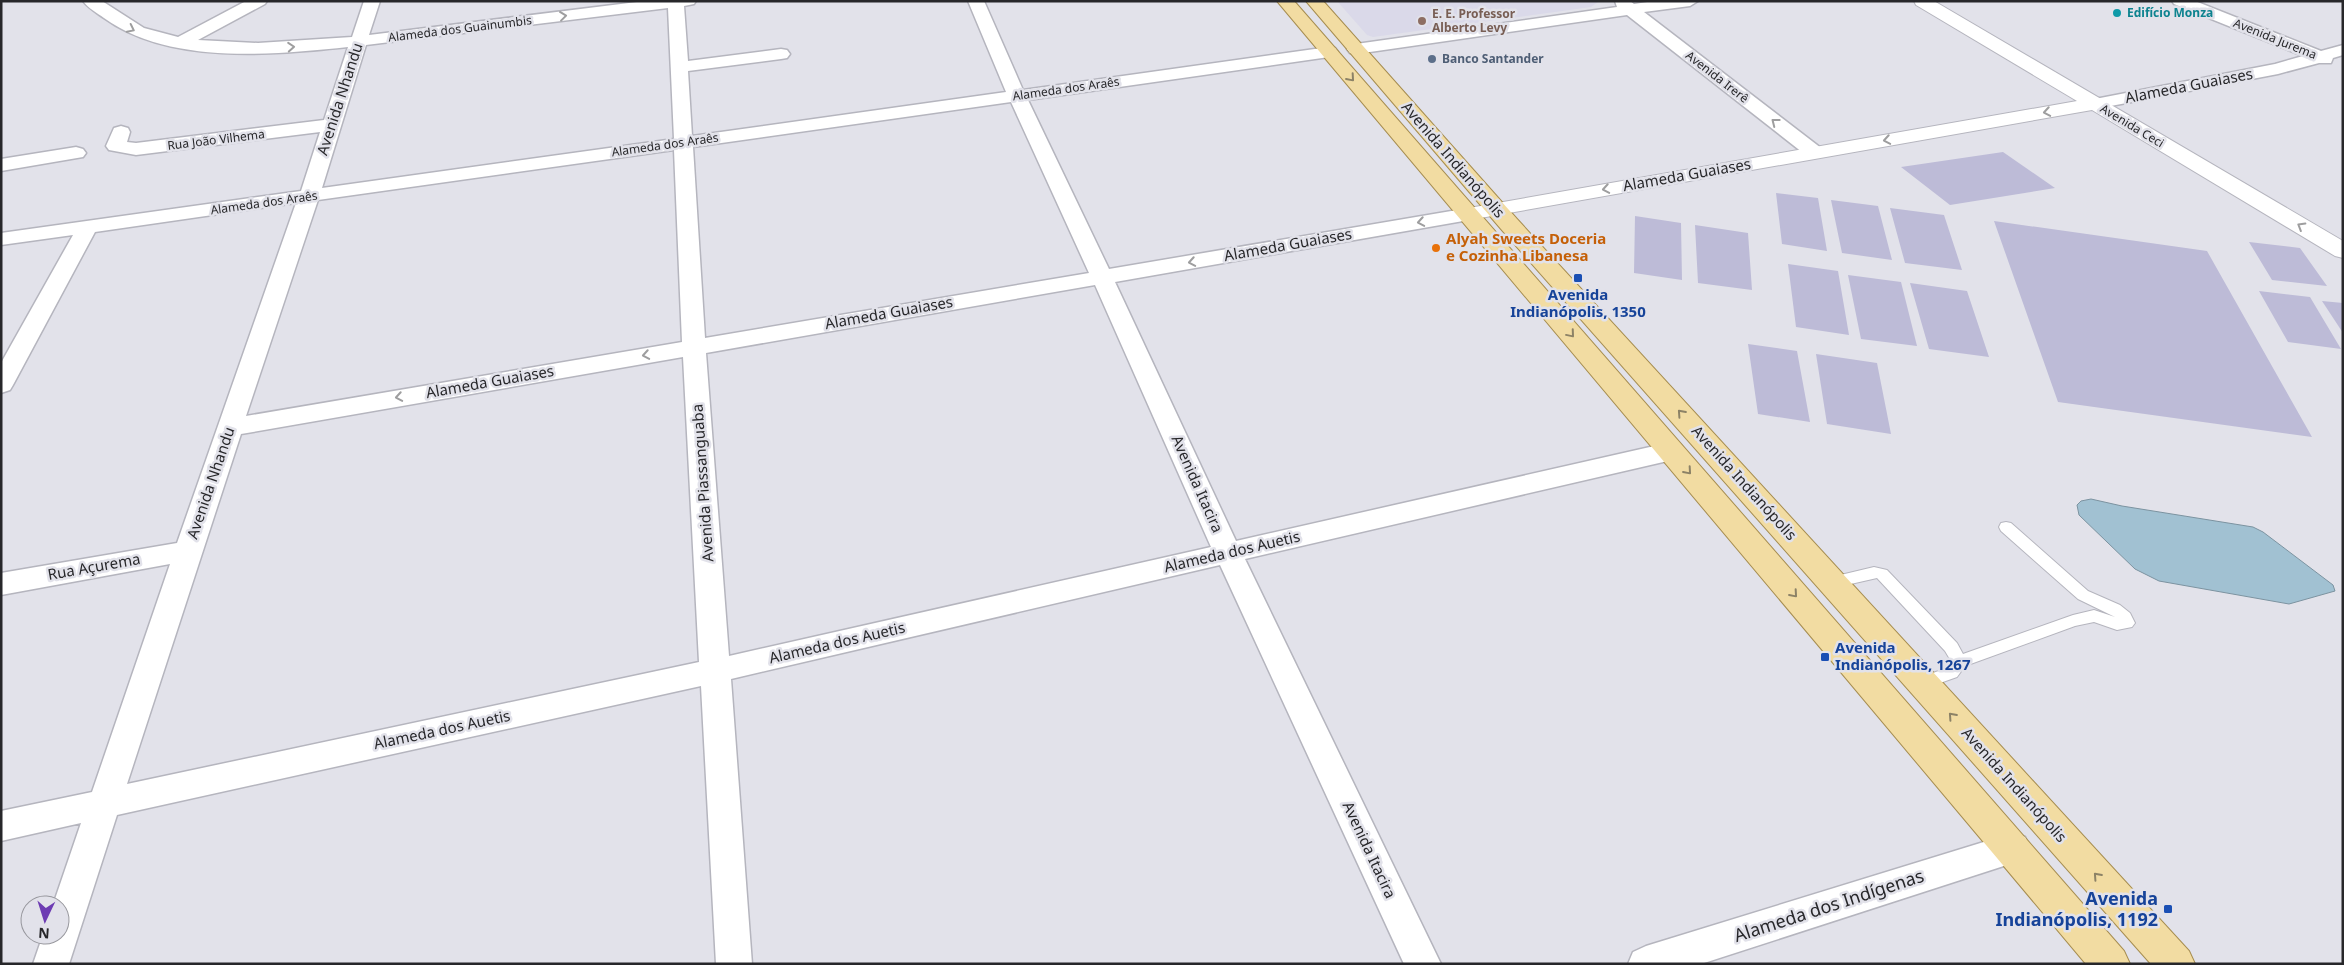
<svg xmlns="http://www.w3.org/2000/svg" width="2344" height="965" font-family="'Noto Sans',sans-serif">
<style>
.built{fill:#dad9e9}
.green{fill:#bdbbd7}
.water{fill:#a1c1d2;stroke:#7c93a0}
.lines{fill:none;stroke-linecap:round;stroke-linejoin:round}
.service-casing{stroke:#b5b5be;stroke-width:2}
.minor-casing{stroke:#b5b5be;stroke-width:3}
.tertiary-casing{stroke:#b5b5be;stroke-width:2}
.primary-casing{stroke:#a68d50;stroke-width:2}
.service{fill:#fff;fill-rule:evenodd}
.minor{fill:#fff;fill-rule:evenodd}
.tertiary{fill:#fff;fill-rule:evenodd}
.primary{fill:#f2dca2;fill-rule:evenodd}
.oneway{stroke:#9e9e9f}
.oneway2{stroke:#8c8266}
.culture-dot{fill:#0f9aa8;stroke:#e2e2ea;stroke-width:2}
.education-dot{fill:#8d6e63;stroke:#e2e2ea;stroke-width:2}
.service-dot{fill:#5c6f8a;stroke:#e2e2ea;stroke-width:2}
.food-dot{fill:#e8710a;stroke:#e2e2ea;stroke-width:2}
.transit-dot{fill:#1a4fb4;stroke:#e2e2ea;stroke-width:2}
.labels{text-anchor:middle;stroke-width:5;stroke-linejoin:round;paint-order:stroke}
.far-culture-label{font-size:12px;font-weight:bold;fill:#0d838f;stroke:#e2e2ea;text-anchor:start}
.far-education-label{font-size:12px;font-weight:bold;fill:#785e54;stroke:#e2e2ea;text-anchor:start}
.far-street-label{font-size:12px;fill:#27272a;stroke:#e2e2ea}
.far-service-label{font-size:12px;font-weight:bold;fill:#4e5e75;stroke:#e2e2ea;text-anchor:start}
.street-label{font-size:15px;fill:#27272a;stroke:#e2e2ea}
.food-label{font-size:15px;font-weight:bold;fill:#c56008;stroke:#e2e2ea;text-anchor:start}
.transit-label{font-size:15px;font-weight:bold;fill:#164399;stroke:#e2e2ea}
.near-transit-label{font-size:18px;font-weight:bold;fill:#164399;stroke:#e2e2ea;text-anchor:end}
.near-street-label{font-size:18px;fill:#27272a;stroke:#e2e2ea}
</style>
<rect width="100%" height="100%" fill="#e2e2ea"/>
<path class="built" d="M 1337,1 L 1598,1 L 1598,2 L 1591,7 L 1373,37 L 1367,35 Z"/>
<path class="green" d="M 2003,152 L 2055,188 L 1950,205 L 1901,167 Z
M 1776,193 L 1818,198 L 1827,251 L 1782,244 Z
M 1831,200 L 1878,206 L 1892,260 L 1842,253 Z
M 1890,208 L 1944,215 L 1962,270 L 1905,263 Z
M 1635,216 L 1681,223 L 1682,280 L 1634,273 Z
M 1994,221 L 2207,251 L 2312,437 L 2058,402 Z
M 1695,225 L 1748,233 L 1752,290 L 1698,283 Z
M 2249,242 L 2300,248 L 2327,286 L 2272,280 Z
M 1788,264 L 1838,271 L 1849,335 L 1796,327 Z
M 1848,275 L 1901,282 L 1917,346 L 1861,339 Z
M 1910,283 L 1967,291 L 1989,357 L 1929,349 Z
M 2259,291 L 2310,297 L 2341,349 L 2288,342 Z
M 2322,301 L 2343,303 L 2343,333 Z
M 1748,344 L 1797,351 L 1810,422 L 1758,414 Z
M 1816,354 L 1877,363 L 1891,434 L 1827,424 Z"/>
<path class="water" d="M 2091,499 L 2122,506 L 2253,527 L 2263,532 L 2333,585 L 2335,591 L 2289,604 L 2159,581 L 2135,569 L 2079,515 L 2077,505 L 2081,501 Z"/>
<g class="lines">
<defs>
<path id="service" d="M 2006,522 L 2011,523 L 2088,591 L 2120,605 L 2130,613 L 2135,623 L 2132,627 L 2117,630 L 2094,622 L 2075,626 L 1965,666 L 1957,677 L 1923,689 L 1917,688 L 1915,683 L 1917,678 L 1945,669 L 1951,661 L 1945,651 L 1877,578 L 1833,588 L 1828,586 L 1826,582 L 1828,578 L 1874,567 L 1887,570 L 1957,643 L 1963,654 L 2073,615 L 2094,610 L 2115,617 L 2078,599 L 2001,531 L 1999,527 L 2001,523 Z"/>
<path id="minor" d="M 83,1 L 102,1 L 144,28 L 178,37 L 246,1 L 267,1 L 265,4 L 198,40 L 258,43 L 352,37 L 364,1 L 380,1 L 369,35 L 645,1 L 696,1 L 694,4 L 684,6 L 688,61 L 781,49 L 787,50 L 790,54 L 787,58 L 781,59 L 688,71 L 692,136 L 1006,92 L 968,1 L 984,1 L 1023,90 L 1329,47 L 1335,48 L 1338,52 L 1335,56 L 1329,57 L 1028,100 L 1109,269 L 1469,208 L 1476,210 L 1479,214 L 1476,218 L 1469,220 L 1115,282 L 1236,541 L 1672,442 L 1681,445 L 1685,451 L 1681,457 L 1672,460 L 1245,559 L 1441,964 L 1404,964 L 1220,565 L 731,679 L 752,964 L 716,964 L 701,686 L 117,815 L 69,964 L 33,964 L 43,935 L 60,935 L 60,905 L 53,905 L 81,823 L 1,841 L 1,811 L 92,792 L 170,564 L 1,595 L 1,573 L 177,543 L 296,203 L 95,232 L 13,385 L 10,390 L 1,393 L 1,363 L 73,235 L 1,245 L 1,233 L 301,191 L 320,132 L 136,155 L 109,150 L 106,146 L 114,128 L 121,126 L 128,128 L 130,132 L 127,142 L 136,143 L 324,120 L 348,47 C 272,55 169,65 104,18 C 97,13 88,8 83,1 ZM 668,8 L 674,139 L 322,188 L 366,45 ZM 1011,102 L 1089,273 L 705,338 L 693,147 ZM 674,150 L 682,342 L 246,416 L 318,200 ZM 1095,285 L 1211,547 L 729,656 L 706,353 ZM 683,357 L 699,662 L 127,784 L 241,434 Z
M 1615,1 L 1630,1 L 1634,4 L 1654,1 L 1698,1 L 1690,6 L 1644,12 L 1821,148 L 1824,152 L 1821,156 L 1814,158 L 1807,156 L 1627,15 L 1356,54 L 1350,53 L 1347,49 L 1350,45 L 1356,44 L 1617,7 Z
M 2172,1 L 2195,1 L 2321,51 L 2343,45 L 2343,55 L 2333,58 L 2331,63 L 2319,63 L 2278,74 L 2095,109 L 2089,108 L 2086,104 L 2089,100 L 2095,99 L 2275,64 L 2303,56 L 2174,4 Z
M 76,147 L 83,149 L 86,153 L 83,157 L 1,171 L 1,159 Z
M 2013,833 L 2025,837 L 2030,848 L 2025,859 L 2013,863 L 1701,964 L 1628,964 L 1633,952 L 1646,946 Z"/>
<path id="tertiary" d="M 1914,1 L 1934,1 L 2343,241 L 2343,258 L 2335,256 L 2092,110 L 1469,220 L 1461,219 L 1458,214 L 1461,209 L 1469,208 L 2077,101 L 1916,5 Z"/>
<path id="primary" d="M 1277,1 L 1294,1 L 2124,951 L 2130,964 L 2086,964 Z
M 1306,1 L 1323,1 L 1517,219 L 2189,951 L 2195,964 L 2151,964 L 1501,229 Z"/>
</defs>
<use href="#service" class="service-casing"/>
<use href="#minor" class="minor-casing"/>
<use href="#tertiary" class="tertiary-casing"/>
<use href="#primary" class="primary-casing"/>
<use href="#service" class="service"/>
<use href="#minor" class="minor"/>
<use href="#tertiary" class="tertiary"/>
<use href="#primary" class="primary"/>
</g>
<defs><path id="oneway-chevron" d="M-2-3.5L2.5 0L-2 3.5" fill="none" stroke-width="1.6" stroke-linecap="round" stroke-linejoin="round" transform="scale(1.25)"/></defs>
<g class="oneway">
<use href="#oneway-chevron" transform="translate(563 16) rotate(-7)"/>
<use href="#oneway-chevron" transform="translate(131 29) rotate(26)"/>
<use href="#oneway-chevron" transform="translate(291 47) rotate(-4)"/>
<use href="#oneway-chevron" transform="translate(2047 112) rotate(170)"/>
<use href="#oneway-chevron" transform="translate(1775 122) rotate(-142)"/>
<use href="#oneway-chevron" transform="translate(1887 140) rotate(170)"/>
<use href="#oneway-chevron" transform="translate(1606 189) rotate(170)"/>
<use href="#oneway-chevron" transform="translate(1421 222) rotate(170)"/>
<use href="#oneway-chevron" transform="translate(2301 226) rotate(-149)"/>
<use href="#oneway-chevron" transform="translate(1192 262) rotate(170)"/>
<use href="#oneway-chevron" transform="translate(646 355) rotate(170)"/>
<use href="#oneway-chevron" transform="translate(399 397) rotate(170)"/>
</g>
<g class="oneway2">
<use href="#oneway-chevron" transform="translate(1351 78) rotate(49)"/>
<use href="#oneway-chevron" transform="translate(1571 334) rotate(50)"/>
<use href="#oneway-chevron" transform="translate(1681 413) rotate(-132)"/>
<use href="#oneway-chevron" transform="translate(1688 471) rotate(49)"/>
<use href="#oneway-chevron" transform="translate(1794 594) rotate(49)"/>
<use href="#oneway-chevron" transform="translate(1952 716) rotate(-132)"/>
<use href="#oneway-chevron" transform="translate(2097 876) rotate(-132)"/>
</g>
<circle class="culture-dot" cx="2117" cy="13" r="5"/>
<circle class="education-dot" cx="1422" cy="21" r="5"/>
<circle class="service-dot" cx="1432" cy="59" r="5"/>
<circle class="food-dot" cx="1436" cy="248" r="5"/>
<g class="transit-dot">
<rect x="1573" y="273" width="10" height="10" rx="2.5"/>
<rect x="1820" y="652" width="10" height="10" rx="2.5"/>
<rect x="2163" y="904" width="10" height="10" rx="2.5"/>
</g>
<g class="labels">
<g class="far-culture-label">
<text x="2127" y="17">Edifício Monza</text>
</g>
<g class="far-education-label">
<text x="1432" y="18">E. E. Professor<tspan x="1432" dy="14">Alberto Levy</tspan></text>
</g>
<g class="far-street-label">
<text transform="translate(460 29) rotate(-7)" y="4">Alameda dos Guainumbis</text>
<text transform="translate(2275 39) rotate(22)" y="4">Avenida Jurema</text>
<text transform="translate(1717 77) rotate(38)" y="4">Avenida Irerê</text>
<text transform="translate(1066 89) rotate(-8)" y="4">Alameda dos Araês</text>
<text transform="translate(2132 126) rotate(31)" y="4">Avenida Ceci</text>
<text transform="translate(216 140) rotate(-7)" y="4">Rua João Vilhema</text>
<text transform="translate(665 145) rotate(-8)" y="4">Alameda dos Araês</text>
<text transform="translate(264 203) rotate(-8)" y="4">Alameda dos Araês</text>
</g>
<g class="far-service-label">
<text x="1442" y="63">Banco Santander</text>
</g>
<g class="street-label">
<text transform="translate(2189 86) rotate(-11)" y="5">Alameda Guaiases</text>
<text transform="translate(340 99) rotate(-72)" y="5">Avenida Nhandu</text>
<text transform="translate(1453 160) rotate(49)" y="5">Avenida Indianópolis</text>
<text transform="translate(1687 175) rotate(-10)" y="5">Alameda Guaiases</text>
<text transform="translate(1288 245) rotate(-10)" y="5">Alameda Guaiases</text>
<text transform="translate(889 313) rotate(-10)" y="5">Alameda Guaiases</text>
<text transform="translate(490 382) rotate(-10)" y="5">Alameda Guaiases</text>
<text transform="translate(211 483) rotate(-71)" y="5">Avenida Nhandu</text>
<text transform="translate(703 483) rotate(-94)" y="5">Avenida Piassanguaba</text>
<text transform="translate(1744 483) rotate(48)" y="5">Avenida Indianópolis</text>
<text transform="translate(1197 484) rotate(66)" y="5">Avenida Itacira</text>
<text transform="translate(1232 552) rotate(-13)" y="5">Alameda dos Auetis</text>
<text transform="translate(94 567) rotate(-10)" y="5">Rua Açurema</text>
<text transform="translate(837 643) rotate(-13)" y="5">Alameda dos Auetis</text>
<text transform="translate(442 730) rotate(-12)" y="5">Alameda dos Auetis</text>
<text transform="translate(2014 785) rotate(48)" y="5">Avenida Indianópolis</text>
<text transform="translate(1369 850) rotate(65)" y="5">Avenida Itacira</text>
</g>
<g class="food-label">
<text x="1446" y="244">Alyah Sweets Doceria<tspan x="1446" dy="17">e Cozinha Libanesa</tspan></text>
</g>
<g class="transit-label">
<text x="1578" y="300">Avenida<tspan x="1578" dy="17">Indianópolis, 1350</tspan></text>
<text x="1835" y="653" text-anchor="start">Avenida<tspan x="1835" dy="17">Indianópolis, 1267</tspan></text>
</g>
<g class="near-transit-label">
<text x="2158" y="905">Avenida<tspan x="2158" dy="21">Indianópolis, 1192</tspan></text>
</g>
<g class="near-street-label">
<text transform="translate(1829 906) rotate(-18)" y="6">Alameda dos Indígenas</text>
</g>
</g>
<rect width="2344" height="965" fill="none" stroke="#27272a" stroke-width="5"/>
<g transform="translate(45 920) rotate(184)"><circle r="24" fill="#e2e2ea" stroke="#97979d"/>
<path d="M0-4L9 19L0 12L-9 19Z" fill="#6d3cb3"/>
<text y="-8" font-size="14" font-weight="bold" text-anchor="middle" fill="#27272a">N</text>
</g>
</svg>
